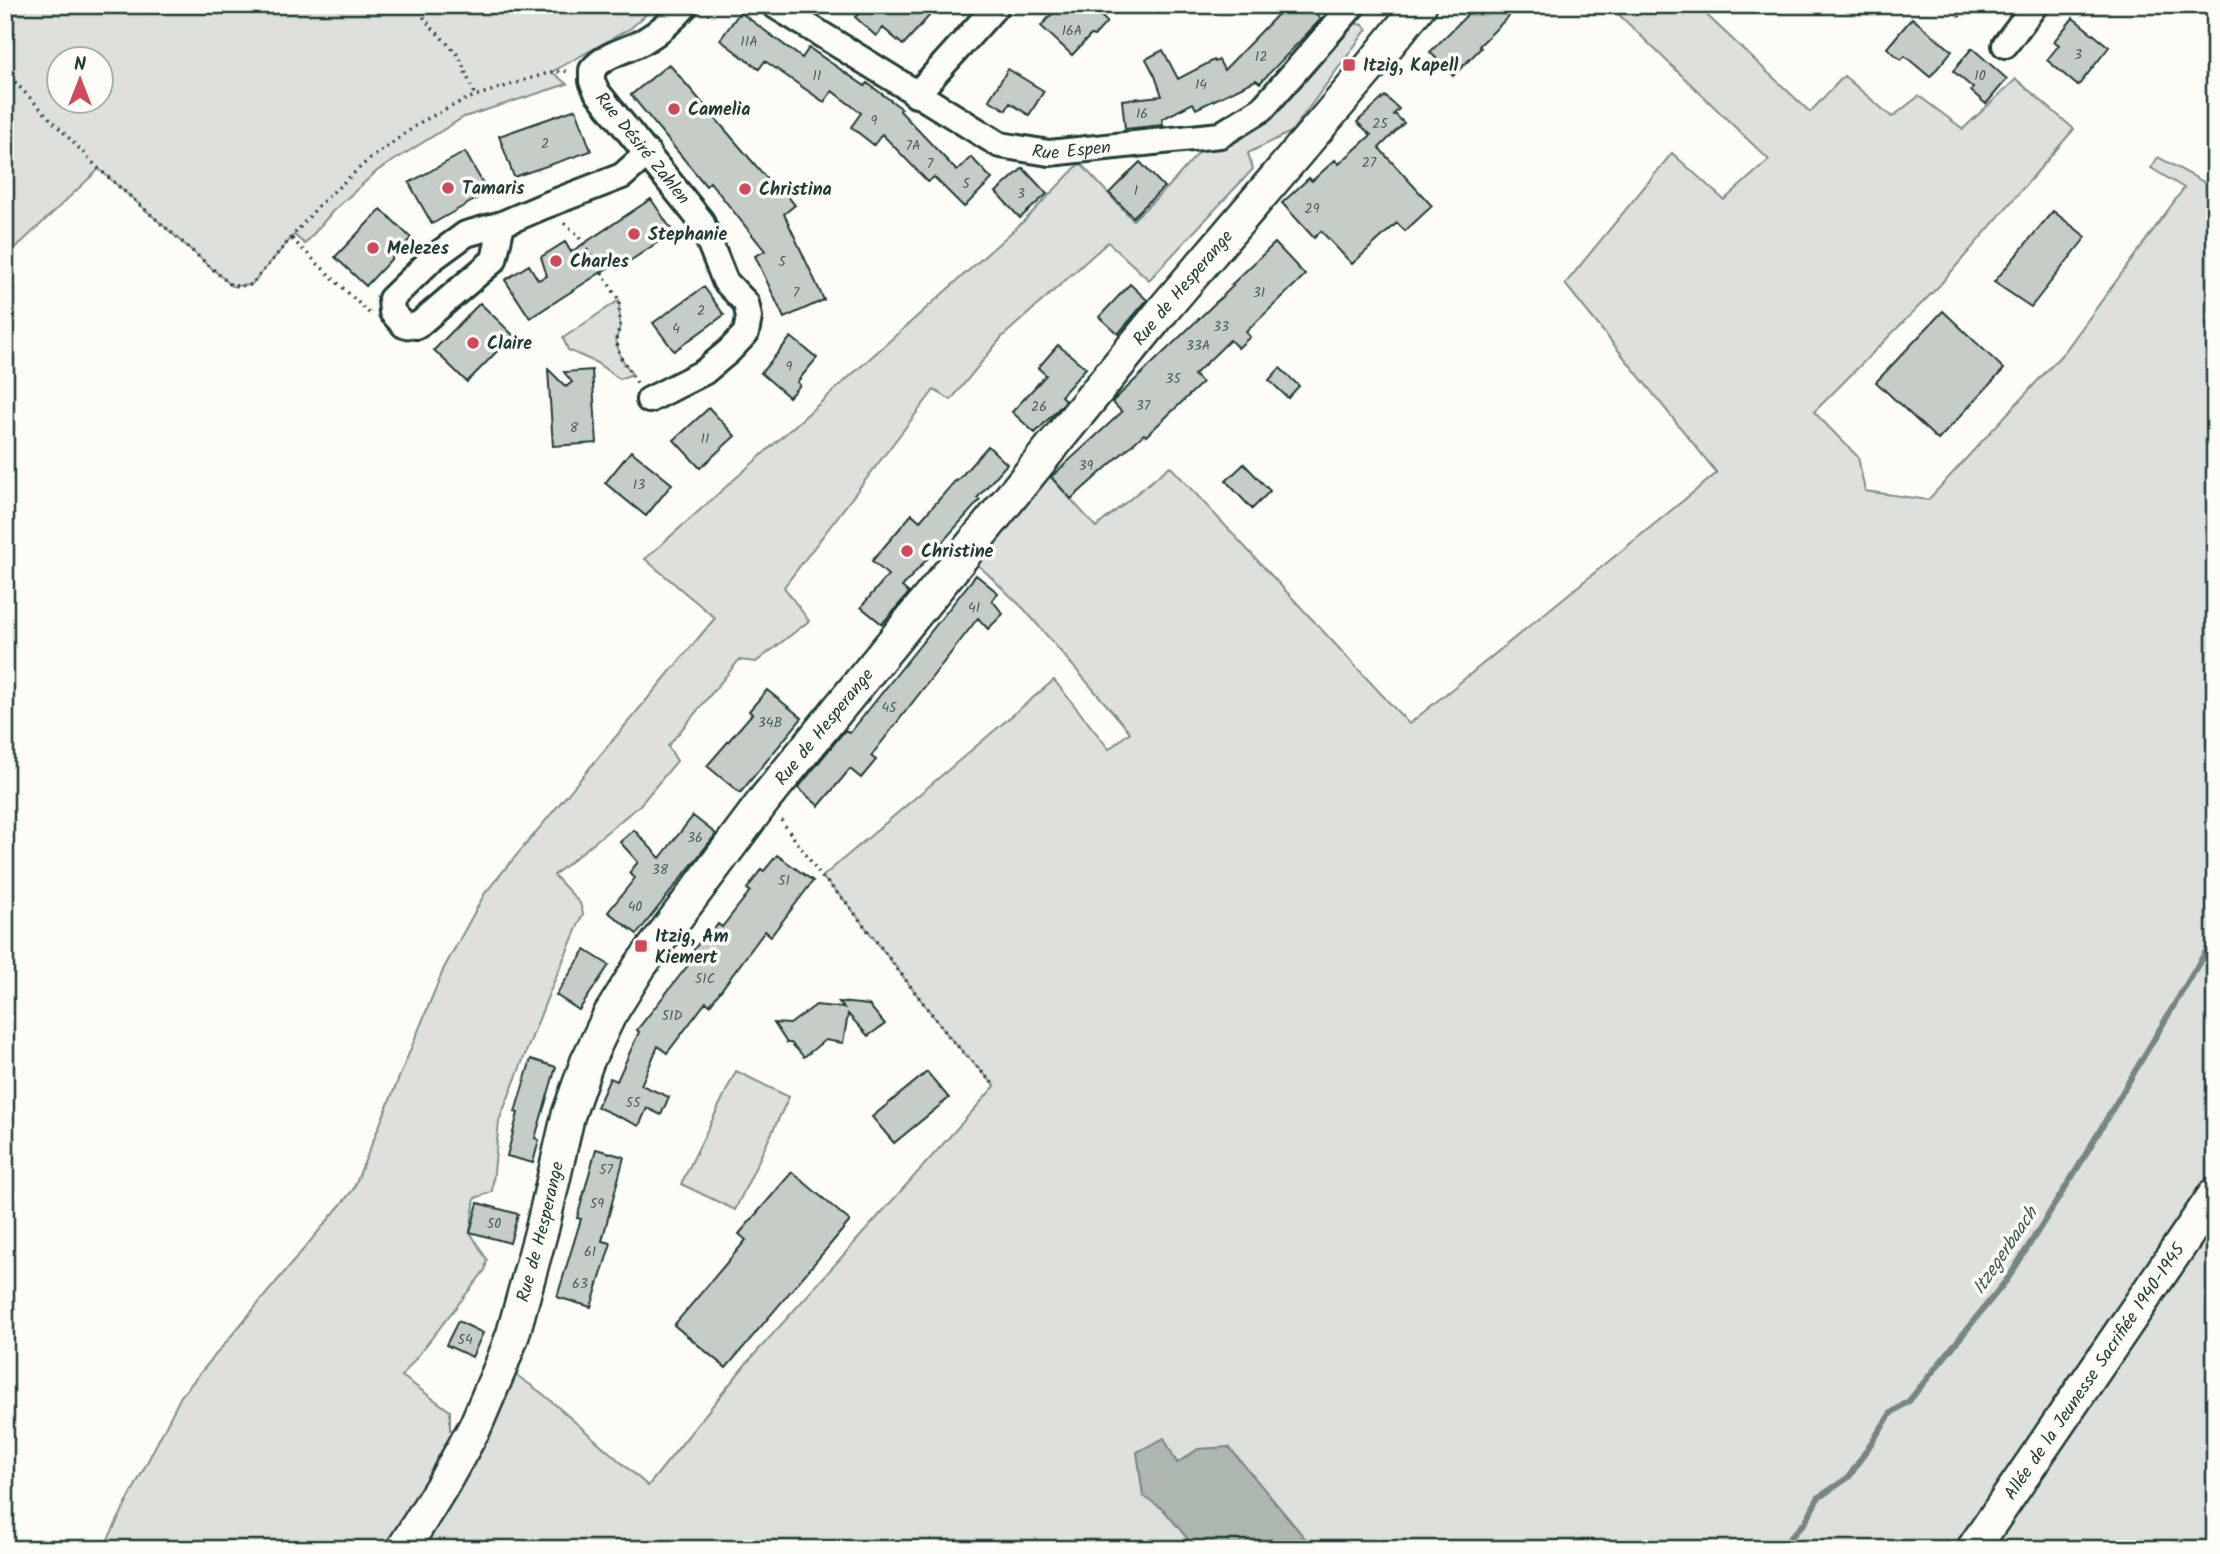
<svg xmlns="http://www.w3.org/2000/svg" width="2220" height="1554" font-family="Kalam,sans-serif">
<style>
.green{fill:#dde0db;stroke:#7e8e88;stroke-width:2;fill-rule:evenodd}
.water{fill:#aeb8b1;stroke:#75877f;stroke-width:2}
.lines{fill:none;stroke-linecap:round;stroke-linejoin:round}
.stream{stroke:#75877f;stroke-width:6}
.building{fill:#c6cdc7;stroke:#1f3d34;stroke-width:2}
.minor-casing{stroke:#1f3d34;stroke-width:30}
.major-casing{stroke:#1f3d34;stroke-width:37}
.path{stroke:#1f3d34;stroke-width:3.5;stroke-dasharray:2 5;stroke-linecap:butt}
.minor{stroke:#fdfcf7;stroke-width:24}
.major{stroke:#fdfcf7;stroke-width:32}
.poi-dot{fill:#d1495b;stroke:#fdfcf7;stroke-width:2.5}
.labels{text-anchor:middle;stroke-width:7;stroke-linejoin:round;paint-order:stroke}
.number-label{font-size:14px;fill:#496159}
.poi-label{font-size:18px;font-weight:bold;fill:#1f3d34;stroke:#fdfcf7;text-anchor:start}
.street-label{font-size:18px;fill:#1f3d34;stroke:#fdfcf7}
.water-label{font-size:19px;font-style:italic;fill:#435c53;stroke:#fdfcf7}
</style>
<rect width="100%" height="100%" fill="#fdfcf7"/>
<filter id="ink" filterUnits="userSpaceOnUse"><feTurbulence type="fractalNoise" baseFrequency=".0143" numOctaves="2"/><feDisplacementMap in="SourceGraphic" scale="14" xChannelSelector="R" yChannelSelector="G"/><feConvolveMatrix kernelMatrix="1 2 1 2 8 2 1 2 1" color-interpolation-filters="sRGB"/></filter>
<g filter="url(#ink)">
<path class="green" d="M 5,5 L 657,5 L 631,28 L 552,72 L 567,84 L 464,117 L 377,171 L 332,212 L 305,244 L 294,235 L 251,285 L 232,286 L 99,169 L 5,258 ZM 60,60 L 102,60 L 102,102 L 60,102 Z
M 1609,5 L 1696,5 L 1810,112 L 1844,76 L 1892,117 L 1919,96 L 1963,129 L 2016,79 L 2074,129 L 1939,286 L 1814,412 L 1858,457 L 1865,491 L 1928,500 L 2065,351 L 2184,188 L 2151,168 L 2158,157 L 2215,188 L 2215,1549 L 103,1549 L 181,1396 L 353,1190 L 444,968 L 485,893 L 715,618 L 645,559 L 1024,221 L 1080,163 L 1133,220 L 1170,185 L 1199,152 L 1243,138 L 1350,22 L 1363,25 L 1367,29 L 1291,132 L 1248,153 L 1253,169 L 1149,280 L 1108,242 L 1002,337 L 951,400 L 934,390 L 784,587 L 809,621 L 756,662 L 739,660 L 668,746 L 677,761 L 640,805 L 554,875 L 580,903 L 583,914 L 550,991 L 499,1121 L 492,1192 L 475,1198 L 470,1232 L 487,1260 L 485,1270 L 402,1376 L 450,1411 L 450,1430 L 475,1427 L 487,1439 L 515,1374 L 543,1394 L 648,1486 L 745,1365 L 995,1086 L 950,1038 L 846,902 L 822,877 L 1054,680 L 1109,749 L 1130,732 L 1024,609 L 975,562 L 1048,474 L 1096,527 L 1170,466 L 1409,724 L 1717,473 L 1565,284 L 1672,153 L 1724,200 L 1769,160 Z
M 619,300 L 620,326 L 616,340 L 620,356 L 632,374 L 620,379 L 595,362 L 568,350 L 563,338 Z
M 736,1071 L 789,1097 L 735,1210 L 681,1184 Z"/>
<path class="water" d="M 1164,1438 L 1177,1463 L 1198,1449 L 1229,1447 L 1314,1549 L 1196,1549 L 1163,1509 L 1143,1496 L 1137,1452 Z"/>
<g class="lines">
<path class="stream" d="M 1780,1549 L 1806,1521 L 1818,1498 L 1849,1477 L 1891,1413 L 1909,1401 L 2009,1277 L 2077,1169 L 2215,936"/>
</g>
<path class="building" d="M 866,5 L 939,5 L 903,45 L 883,28 L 876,36 L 855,17 Z
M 1060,5 L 1083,5 L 1091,13 L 1094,9 L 1107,22 L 1094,36 L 1091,35 L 1072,55 L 1041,26 Z
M 1287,5 L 1307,5 L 1321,19 L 1260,83 L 1256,80 L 1196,109 L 1193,103 L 1162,119 L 1163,125 L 1125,129 L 1122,100 L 1162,96 L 1155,76 L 1146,59 L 1163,50 L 1178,79 L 1214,60 L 1215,62 L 1219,60 L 1224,70 Z
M 1477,5 L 1520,5 L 1479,46 L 1481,48 L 1453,76 L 1430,52 Z
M 740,12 L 802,58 L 809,48 L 865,86 L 867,83 L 901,108 L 900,111 L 957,171 L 971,157 L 992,179 L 964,207 L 934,177 L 928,182 L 882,134 L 874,145 L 851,127 L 861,113 L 832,91 L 824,102 L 765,61 L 759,69 L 720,40 Z
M 1912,18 L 1952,51 L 1930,77 L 1905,56 L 1901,60 L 1887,48 Z
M 2073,18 L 2109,47 L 2078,86 L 2047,60 L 2059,45 L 2054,41 Z
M 1972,48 L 2007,79 L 1986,104 L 1971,91 L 1973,88 L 1953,71 Z
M 669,64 L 780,194 L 784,192 L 795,205 L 784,214 L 824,300 L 784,318 L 755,256 L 765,251 L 710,182 L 706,186 L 631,95 Z
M 1008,69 L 1044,91 L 1029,115 L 1010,103 L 1006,110 L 989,100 Z
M 1385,96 L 1399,109 L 1393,115 L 1395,114 L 1404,123 L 1379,148 L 1432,206 L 1405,231 L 1397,223 L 1352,264 L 1321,231 L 1314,238 L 1282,203 L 1309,178 L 1312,181 L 1335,160 L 1339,164 L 1371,135 L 1357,122 Z
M 576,109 L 591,151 L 514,177 L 499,136 Z
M 465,152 L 485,187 L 485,194 L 432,224 L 409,183 Z
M 1140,162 L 1164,187 L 1133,217 L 1109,193 Z
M 1023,168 L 1047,194 L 1020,218 L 996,192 Z
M 651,199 L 673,232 L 618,269 L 614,264 L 530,318 L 505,280 L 529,265 L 538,280 L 547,276 L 541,257 L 565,242 L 571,252 Z
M 381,209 L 411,238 L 366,286 L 335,257 Z
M 2053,211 L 2086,237 L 2031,307 L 1994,282 Z
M 1275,243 L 1305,275 L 1246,332 L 1250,337 L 1238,348 L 1230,340 L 1194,375 L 1202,383 L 1146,436 L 1144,434 L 1071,499 L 1051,477 L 1122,412 L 1112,402 L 1233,286 L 1231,285 Z
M 1130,284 L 1147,300 L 1118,334 L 1099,317 Z
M 704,287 L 724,315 L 674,351 L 653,323 Z
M 480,303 L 513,335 L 467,382 L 434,350 Z
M 1943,311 L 2004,369 L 1938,440 L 1876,382 Z
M 791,337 L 817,358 L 797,382 L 800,385 L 789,397 L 761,373 Z
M 1058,345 L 1086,368 L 1061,396 L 1066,401 L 1035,433 L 1012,412 L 1046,375 L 1038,368 Z
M 1280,368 L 1299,386 L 1288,398 L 1269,380 Z
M 548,369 L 566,387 L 572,382 L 564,372 L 592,370 L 597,443 L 553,446 Z
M 709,408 L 735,436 L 700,468 L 674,440 Z
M 988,446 L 1007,464 L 977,498 L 980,500 L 902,587 L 909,593 L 882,624 L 861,607 L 888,575 L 872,561 L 912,514 L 920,521 L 956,480 L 957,481 Z
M 631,451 L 672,484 L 646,516 L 605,483 Z
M 1244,464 L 1270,491 L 1252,509 L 1226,481 Z
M 976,575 L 998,593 L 992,600 L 1003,614 L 988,629 L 978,618 L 871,756 L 876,760 L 861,778 L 850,769 L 819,806 L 798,788 L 845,730 L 850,733 Z
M 767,690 L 802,718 L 740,793 L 707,766 L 752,714 L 749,711 Z
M 693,816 L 716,834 L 637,934 L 608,912 L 635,878 L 629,873 L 638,862 L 620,842 L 634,830 L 660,858 Z
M 777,855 L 813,881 L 771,936 L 765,931 L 710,1005 L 706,1002 L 667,1053 L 658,1046 L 641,1085 L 669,1097 L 661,1115 L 647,1108 L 639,1126 L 597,1107 L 610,1078 L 617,1081 L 639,1032 L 637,1030 L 693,959 L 689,956 L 704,936 L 707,939 L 718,924 L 722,927 L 750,891 L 747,889 L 755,878 L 761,869 L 764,871 Z
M 585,950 L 609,965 L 579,1010 L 556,995 Z
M 839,1002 L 869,1005 L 885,1024 L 868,1036 L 848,1014 L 843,1043 L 825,1040 L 804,1057 L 791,1043 L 787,1043 L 774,1023 L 790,1024 L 816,1005 L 844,1008 Z
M 531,1059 L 556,1067 L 535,1138 L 539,1140 L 533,1163 L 507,1156 L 518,1113 L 515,1112 Z
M 927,1072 L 949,1098 L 894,1143 L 872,1117 Z
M 596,1149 L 624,1157 L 602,1241 L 611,1243 L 591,1307 L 557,1297 L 581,1219 L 577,1218 Z
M 792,1172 L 850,1221 L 726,1368 L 674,1325 L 746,1240 L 739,1234 Z
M 478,1203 L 518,1214 L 510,1243 L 470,1232 Z
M 458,1321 L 483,1333 L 472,1357 L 446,1345 Z"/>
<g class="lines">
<defs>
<g id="minor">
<path id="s1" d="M 774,5 L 1000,145 L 1049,153 L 1220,135 L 1262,109 L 1353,5"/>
<path d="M 2005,45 L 2035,5"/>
<path d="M 916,95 L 997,5"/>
<path d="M 502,224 L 494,260 L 417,326 L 404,325 L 392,312 L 391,299 L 433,258 L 466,234 L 502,224 L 544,206 L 622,176 L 648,153"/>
<path d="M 649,400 L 704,372 L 729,351 L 746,333 L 749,317 L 746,303 L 725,281 L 701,221 L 597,92 L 592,81 L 592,70 C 605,54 626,51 644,41 C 661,31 674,19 686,5"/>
</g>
<g id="major">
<path id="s2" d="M 403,1549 L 442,1486 L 475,1427 L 501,1366 L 513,1334 L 543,1225 L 568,1116 L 587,1062 L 609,1016 L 640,966 L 765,799 L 1163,310 L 1370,67 L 1420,5"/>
<path id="s3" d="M 1973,1549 L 2215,1194"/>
</g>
</defs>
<use href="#minor" class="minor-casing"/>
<use href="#major" class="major-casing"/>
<path class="path" d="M 416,5 L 426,21 L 459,56 L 475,96
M 1953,5 L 1960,10 L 1959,19
M 5,72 L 99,169 L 232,286 L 251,285 L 319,205 L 366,162 L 421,122 L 460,102 L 475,96 L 551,72 L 569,71
M 564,223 L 577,234 L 619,300 L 620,326 L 616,339 L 620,356 L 637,383
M 292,239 L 369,313
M 781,820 L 822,877 L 846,902 L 950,1038 L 995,1086"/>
<use href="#minor" class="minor"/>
<use href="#major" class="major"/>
</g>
</g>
<g class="poi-dot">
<rect x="1342" y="58" width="14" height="14" rx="3.5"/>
<circle cx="674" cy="109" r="7"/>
<circle cx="448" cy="188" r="7"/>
<circle cx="745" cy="189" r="7"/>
<circle cx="634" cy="234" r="7"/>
<circle cx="373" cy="248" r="7"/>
<circle cx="556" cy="261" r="7"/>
<circle cx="473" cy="343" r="7"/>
<circle cx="907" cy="551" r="7"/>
<rect x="634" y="939" width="14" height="14" rx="3.5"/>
</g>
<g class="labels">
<g class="number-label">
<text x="1072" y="35">16A</text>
<text x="749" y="46">11A</text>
<text x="2078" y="59">3</text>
<text x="1261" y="61">12</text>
<text x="817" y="80">11</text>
<text x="1980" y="80">10</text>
<text x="1201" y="89">14</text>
<text x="1142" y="118">16</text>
<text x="874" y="125">9</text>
<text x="1380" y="128">25</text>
<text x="545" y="148">2</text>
<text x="913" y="150">7A</text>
<text x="1369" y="167">27</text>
<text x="930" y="168">7</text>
<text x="966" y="188">5</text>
<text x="1136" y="195">1</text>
<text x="1021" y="198">3</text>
<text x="1312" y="213">29</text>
<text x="782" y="266">5</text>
<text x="796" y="297">7</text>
<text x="1259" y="297">31</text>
<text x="701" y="315">2</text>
<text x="1221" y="331">33</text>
<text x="676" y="333">4</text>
<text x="1198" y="350">33A</text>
<text x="789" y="371">9</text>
<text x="1173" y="383">35</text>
<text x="1143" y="410">37</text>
<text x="1039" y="411">26</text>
<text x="574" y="432">8</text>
<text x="705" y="443">11</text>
<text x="1086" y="470">39</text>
<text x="639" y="489">13</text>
<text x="974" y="612">41</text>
<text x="889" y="712">45</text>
<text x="770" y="727">34B</text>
<text x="695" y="842">36</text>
<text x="660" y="874">38</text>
<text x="784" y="885">51</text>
<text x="635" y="911">40</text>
<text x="705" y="983">51C</text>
<text x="672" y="1020">51D</text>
<text x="633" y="1107">55</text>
<text x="606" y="1174">57</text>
<text x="597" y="1208">59</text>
<text x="494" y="1228">50</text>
<text x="590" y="1256">61</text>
<text x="580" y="1288">63</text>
<text x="465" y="1344">54</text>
</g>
<g class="poi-label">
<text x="1363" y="71">Itzig, Kapell</text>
<text x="688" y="115">Camelia</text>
<text x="462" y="194">Tamaris</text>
<text x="759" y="195">Christina</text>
<text x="648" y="240">Stephanie</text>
<text x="387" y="254">Melezes</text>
<text x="570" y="267">Charles</text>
<text x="487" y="349">Claire</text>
<text x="921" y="557">Christine</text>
<text x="655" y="942">Itzig, Am<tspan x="655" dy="21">Kiemert</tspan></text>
</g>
<g class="street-label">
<text dy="6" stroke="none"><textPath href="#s1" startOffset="338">Rue Espen</textPath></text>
<text transform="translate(643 148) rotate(51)" y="6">Rue Désiré Zahlen</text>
<text dy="6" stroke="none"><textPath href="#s2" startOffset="1503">Rue de Hesperange</textPath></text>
<text dy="6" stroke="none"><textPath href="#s2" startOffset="936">Rue de Hesperange</textPath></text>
<text dy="6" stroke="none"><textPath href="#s2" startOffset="348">Rue de Hesperange</textPath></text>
<text dy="6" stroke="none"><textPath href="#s3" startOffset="215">Allée de la Jeunesse Sacrifiée 1940-1945</textPath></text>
</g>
<g class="water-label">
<text transform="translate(2004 1250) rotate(-56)" y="7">Itzegerbaach</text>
</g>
</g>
<rect width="2220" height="1554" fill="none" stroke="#fdfcf7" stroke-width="28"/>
<rect x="14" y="14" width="2192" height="1526" fill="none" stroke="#1f3d34" stroke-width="2.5" filter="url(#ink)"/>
<g transform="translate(80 80)"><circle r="33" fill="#fdfcf7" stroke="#a4b0a9" stroke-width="2"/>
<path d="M0-5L12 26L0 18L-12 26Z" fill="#d1495b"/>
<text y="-10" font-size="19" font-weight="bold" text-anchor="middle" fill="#1f3d34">N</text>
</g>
</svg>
